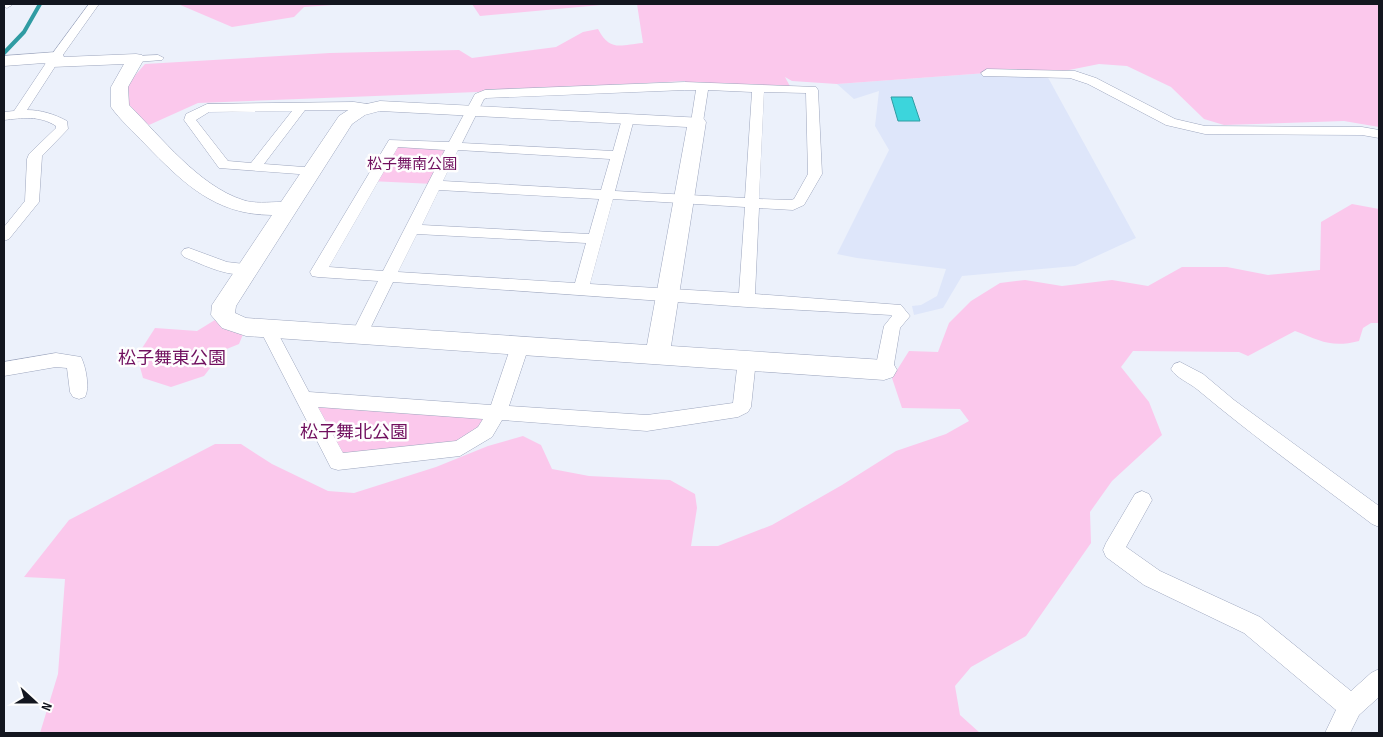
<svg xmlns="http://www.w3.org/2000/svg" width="1383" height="737" font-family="'Sofia Sans Condensed','Noto Sans JP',sans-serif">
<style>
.built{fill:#dee6fa}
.green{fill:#fbc8ec}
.water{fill:#3cd5dc;stroke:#309ca3}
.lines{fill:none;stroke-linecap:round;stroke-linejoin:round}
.stream{stroke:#309ca3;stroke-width:4}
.street-casing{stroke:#9da6be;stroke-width:1}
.secondary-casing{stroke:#9da6be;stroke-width:1}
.street{fill:#fff;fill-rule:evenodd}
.secondary{fill:#fff;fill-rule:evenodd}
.labels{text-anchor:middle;stroke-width:5;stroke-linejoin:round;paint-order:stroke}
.far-park-label{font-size:15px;fill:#700f5e;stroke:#fefefe}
.park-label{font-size:18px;fill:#700f5e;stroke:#fefefe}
</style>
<rect width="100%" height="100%" fill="#ecf1fb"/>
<path class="built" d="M 1045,72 L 1136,238 L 1075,266 L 962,276 L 943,308 L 914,315 L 912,306 L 921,305 L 937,296 L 946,269 L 857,258 L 837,254 L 889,150 L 875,126 L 879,91 L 854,99 L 837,84 L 987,73 Z"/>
<path class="green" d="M 178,4 L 347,4 L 304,7 L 294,17 L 232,27 Z
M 472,4 L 599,4 L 601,5 L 480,16 Z
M 637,4 L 1379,4 L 1379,127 L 1344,121 L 1224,125 L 1204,119 L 1171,87 L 1127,66 L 1099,64 L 1059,72 L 987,73 L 837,84 L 792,81 L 785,77 L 792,90 L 685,86 L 685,81 L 477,92 L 198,103 L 149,125 L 126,104 L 125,87 L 145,64 L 330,53 L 459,50 L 472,58 L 556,47 L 583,32 L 598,29 C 610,52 620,45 643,43 Z
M 394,143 L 454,146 L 434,184 L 370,181 Z
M 1352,204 L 1379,209 L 1379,323 L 1371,323 L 1363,328 L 1359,341 C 1331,348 1321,341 1295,331 L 1248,356 L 1239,352 L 1133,351 L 1121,367 L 1149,402 L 1162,435 L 1112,481 L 1090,512 L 1091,543 L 1026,636 L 971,667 L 955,686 L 960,715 L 980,733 L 40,733 L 58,674 L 65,579 L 24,577 L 69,520 L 215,444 L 241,444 L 272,464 L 328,491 L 354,493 L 436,467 L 488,446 L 523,436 L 541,445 L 552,469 L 589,476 L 670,480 L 695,494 L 697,508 L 691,546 L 718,546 L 772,525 L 842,485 L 896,451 L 946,434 L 969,421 L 960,409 L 902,408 L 892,378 L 909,351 L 938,352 L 949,323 L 971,301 L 1000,283 L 1025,280 L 1062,286 L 1112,280 L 1148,286 L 1182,267 L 1227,267 L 1268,275 L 1320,270 L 1321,222 Z
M 223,315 L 246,327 L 239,344 L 224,350 L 204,376 L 171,387 L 143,378 L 137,356 L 155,328 L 197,331 Z
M 304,399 L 497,413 L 460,448 L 338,462 Z"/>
<path class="water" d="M 891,97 L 912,97 L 920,121 L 898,121 Z"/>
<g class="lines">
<path class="stream" d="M 4,53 L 24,32 L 40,4"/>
<defs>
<path id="street" d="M 4,4 L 12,4 L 12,5 L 7,8 L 4,7 Z
M 89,4 L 99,4 L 60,59 L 57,60 L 58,62 L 27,110 C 41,110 54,114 67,121 L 68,129 L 42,156 L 39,202 L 9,239 L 4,241 L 4,227 L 25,201 L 27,159 L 29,154 L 56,128 L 56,126 C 39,115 22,118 4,120 L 4,112 L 14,111 L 48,60 L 51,59 L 50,57 Z
M 158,55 L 164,58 L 162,60 L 136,62 L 130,59 L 136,56 Z
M 987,69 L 1075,71 L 1096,78 L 1175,119 L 1205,126 L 1362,127 L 1379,130 L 1379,138 L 1362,135 L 1205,134 L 1166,125 L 1088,84 L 1070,78 L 983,76 L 981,73 Z
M 685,82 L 816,87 L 818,90 L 822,174 L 804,205 L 793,210 L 759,208 L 755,294 L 901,305 L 910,316 L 900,328 L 893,370 L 890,375 L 884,377 L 878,375 L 875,370 L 884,326 L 892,316 L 891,315 L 747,307 L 393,282 L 365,339 L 359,341 L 353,339 L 351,335 L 378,281 L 318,277 L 312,276 L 310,272 L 389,140 L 449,142 L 475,94 L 485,90 ZM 685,90 L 696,90 L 691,122 L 697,126 L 703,122 L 708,90 L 752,92 L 745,198 L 615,191 L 634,119 L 628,115 L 622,119 L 613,151 L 462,143 L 484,99 L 487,98 ZM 764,92 L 806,93 L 808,174 L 794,199 L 791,200 L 759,199 ZM 398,147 L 445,150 L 383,271 L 329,267 ZM 458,150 L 610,159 L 601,190 L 443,181 ZM 439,190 L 599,199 L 589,234 L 422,225 ZM 613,199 L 745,207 L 739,293 L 590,284 ZM 417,234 L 586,243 L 575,283 L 398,272 Z
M 354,102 L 374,105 L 376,108 L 370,112 L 354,110 L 305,110 L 264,164 L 317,168 L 319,171 L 312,175 L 219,168 L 184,120 L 186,114 L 207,104 ZM 292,111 L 251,163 L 228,161 L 196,120 L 209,112 Z
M 189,248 L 227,262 L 253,265 L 255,269 L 253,273 C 230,279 204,265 184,257 L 181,253 L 184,249 Z
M 267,322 L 273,324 L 309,392 L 491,405 L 511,346 L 514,341 L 520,340 L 526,341 L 529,346 L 509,406 L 647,415 L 733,403 L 738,360 L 741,355 L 747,353 L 753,355 L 756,360 L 751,407 L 748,412 L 738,417 L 647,431 L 502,420 L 492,437 L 460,456 L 338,470 L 331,468 L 259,328 L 261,324 ZM 318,407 L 483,419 L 478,427 L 456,441 L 343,453 Z
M 56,353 L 81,357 C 86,367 90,388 85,397 L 79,399 L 73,397 L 70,392 L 67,368 L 56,367 L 4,376 L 4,362 Z
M 1180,362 L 1203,374 L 1234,400 L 1379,506 L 1379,527 L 1372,524 C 1314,480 1254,437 1198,390 C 1190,383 1176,378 1171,369 L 1174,364 Z
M 1142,491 L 1149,494 L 1152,500 L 1126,547 L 1160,571 L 1260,617 L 1351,691 L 1371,673 L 1379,669 L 1379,697 L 1359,715 L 1350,733 L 1325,733 L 1336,710 L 1244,633 L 1144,585 L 1106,557 L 1103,550 L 1106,543 L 1135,494 Z"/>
<path id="secondary" d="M 56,52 L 62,53 L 64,57 L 136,54 L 142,55 L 144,59 L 128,87 L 129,105 C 161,137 199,186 243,200 C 254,204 269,202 281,202 L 339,116 L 353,107 L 380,101 L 703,118 L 706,122 L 671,346 L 884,360 L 893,363 L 897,370 L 893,377 L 884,380 L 246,336 L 222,328 L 211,315 L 212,305 L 272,215 C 215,215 183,183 145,144 C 134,132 120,120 111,107 L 111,87 L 124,64 L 52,67 L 44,63 L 4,66 L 4,56 ZM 380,111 L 687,127 L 647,345 L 246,318 L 235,313 L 236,306 L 352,124 L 365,115 Z"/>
</defs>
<use href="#street" class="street-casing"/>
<use href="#secondary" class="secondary-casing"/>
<use href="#street" class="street"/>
<use href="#secondary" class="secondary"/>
</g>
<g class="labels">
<g class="far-park-label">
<text x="412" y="169">松子舞南公園</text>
</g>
<g class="park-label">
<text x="172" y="364">松子舞東公園</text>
<text x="354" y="438">松子舞北公園</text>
</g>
</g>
<rect width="1383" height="737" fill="none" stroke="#13161f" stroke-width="10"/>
<g transform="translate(35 702) rotate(111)" stroke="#fefefe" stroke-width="4" paint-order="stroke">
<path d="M0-4L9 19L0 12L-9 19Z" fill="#13161f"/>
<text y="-8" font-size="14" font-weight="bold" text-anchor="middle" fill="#13161f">N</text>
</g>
</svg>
